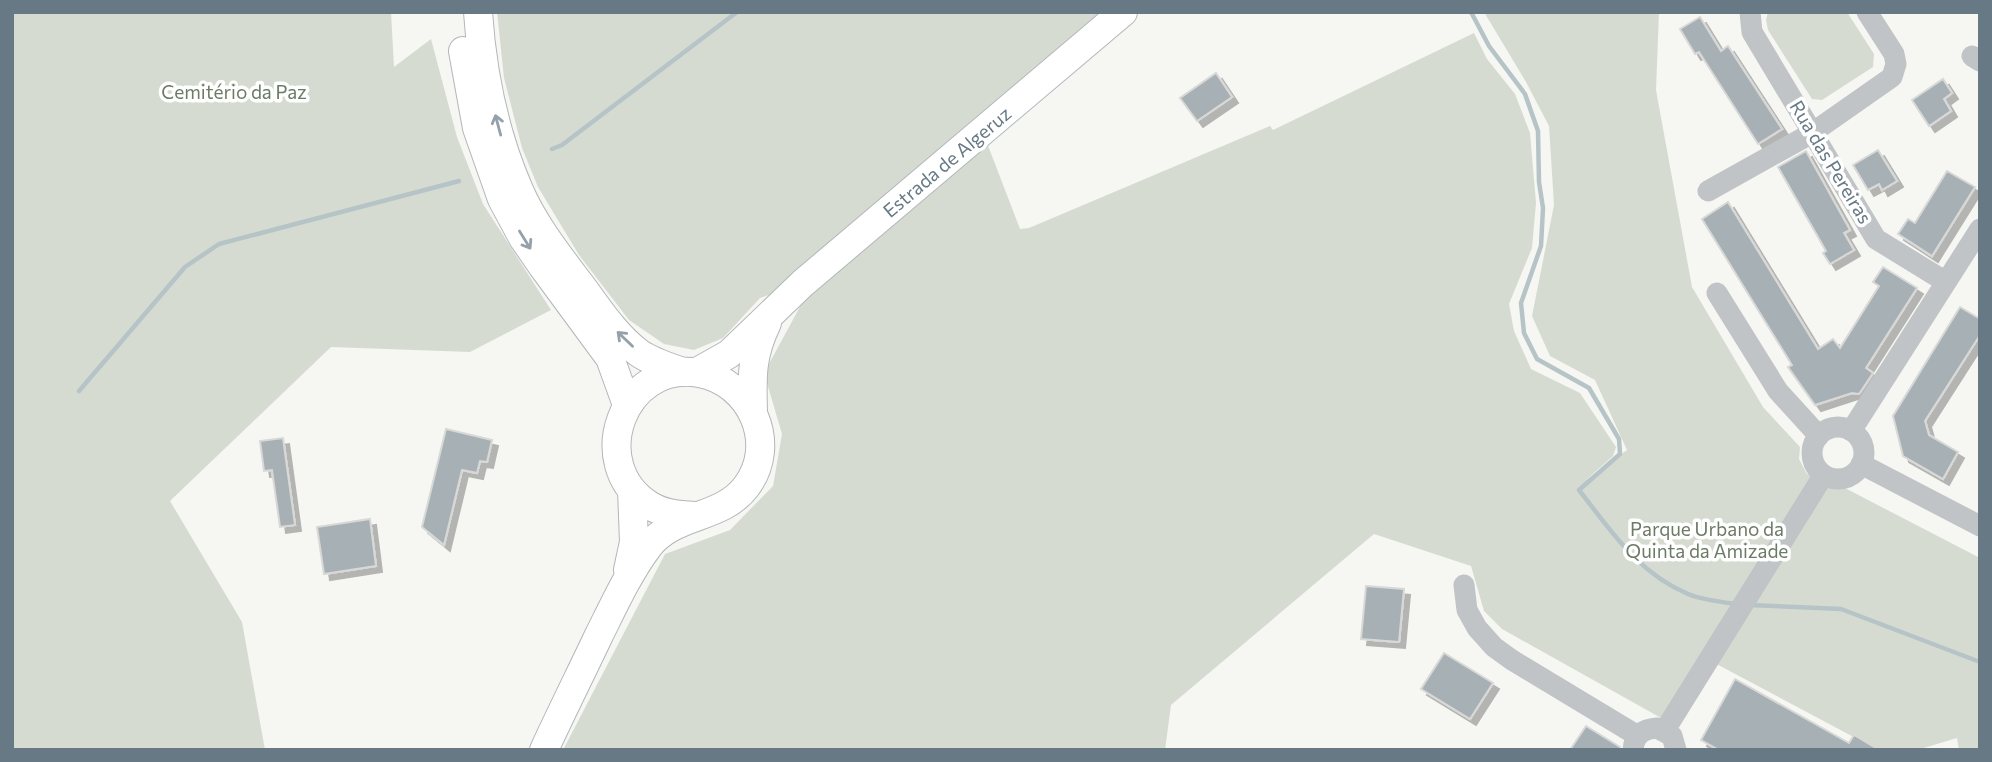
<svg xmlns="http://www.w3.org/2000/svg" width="1992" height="762" font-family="Commissioner,sans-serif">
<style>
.green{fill:#d6dbd2}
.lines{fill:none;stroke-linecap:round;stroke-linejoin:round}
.stream{stroke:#b6c4c7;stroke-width:4.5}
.building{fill:#a6b0b5;stroke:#d8d8d6;stroke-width:2;filter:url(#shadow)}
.major-casing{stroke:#b1b7ba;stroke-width:30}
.minor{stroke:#c0c4c7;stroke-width:21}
.major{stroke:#fff;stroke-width:28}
.oneway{stroke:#94a1a9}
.labels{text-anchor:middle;stroke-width:7;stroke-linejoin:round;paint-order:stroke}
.park-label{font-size:19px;fill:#6b7b65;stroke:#fff}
.street-label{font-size:19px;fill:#667984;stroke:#fff}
</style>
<defs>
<filter id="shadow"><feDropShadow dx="6" dy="6" stdDeviation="0" flood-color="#0004"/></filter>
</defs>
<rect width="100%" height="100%" fill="#f6f6f3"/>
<path class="green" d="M 12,12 L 391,12 L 394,67 L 431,39 L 457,137 L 483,204 L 551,310 L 470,352 L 331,347 L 170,501 L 242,622 L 265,750 L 12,750 Z
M 497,12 L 1127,12 L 787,289 L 760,298 L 723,338 L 694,350 L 664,344 L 629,320 L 579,255 L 538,187 L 522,148 L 504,78 Z
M 1484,12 L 1659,12 L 1656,90 L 1692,287 L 1763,407 L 1800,447 L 1799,459 L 1807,474 L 1843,487 L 1980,558 L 1980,750 L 1959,750 L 1957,738 L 1917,750 L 1878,750 L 1709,660 L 1670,723 L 1502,629 L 1484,611 L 1471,566 L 1374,534 L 1171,705 L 1165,750 L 563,750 L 665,554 L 730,530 L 773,486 L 782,434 L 764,373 L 802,303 L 987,143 L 1020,229 L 1029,228 L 1270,126 L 1273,130 L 1474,33 L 1487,59 L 1515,94 L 1530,133 L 1536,203 L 1532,248 L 1509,304 L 1514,331 L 1531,369 L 1580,393 L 1616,447 L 1613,456 L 1586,480 L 1627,450 L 1595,380 L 1550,356 L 1532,316 L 1554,205 L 1549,126 L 1526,82 Z
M 1768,12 L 1847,12 L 1874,54 L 1873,67 L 1822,100 L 1812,99 L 1768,30 L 1766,20 Z"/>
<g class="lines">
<path class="stream" d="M 1471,12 L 1489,46 L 1525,94 L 1538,131 L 1539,182 L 1543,208 L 1541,246 L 1521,303 L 1524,333 L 1537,359 L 1589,388 L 1619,439 L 1620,454 L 1579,490 C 1612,532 1638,573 1688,594 C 1702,600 1721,602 1737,604
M 552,149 L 562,145 L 737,12
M 79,391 L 185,267 L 219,244 L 459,181
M 1749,605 L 1841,609 L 1980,662"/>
</g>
<path class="building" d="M 1700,17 L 1721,51 L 1728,46 L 1782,129 L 1758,144 L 1699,52 L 1695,54 L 1680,29 Z
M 1216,73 L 1232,97 L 1197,121 L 1180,98 Z
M 1943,79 L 1952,93 L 1944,99 L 1951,111 L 1929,126 L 1912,100 Z
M 1878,150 L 1897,181 L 1882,190 L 1879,184 L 1868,190 L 1853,165 Z
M 1806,151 L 1850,230 L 1844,233 L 1854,250 L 1830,264 L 1823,253 L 1826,251 L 1778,167 Z
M 1947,171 L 1975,187 L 1932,256 L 1898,234 L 1908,219 L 1915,223 Z
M 1728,202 L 1818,349 L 1833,339 L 1840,348 L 1879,286 L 1873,282 L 1883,267 L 1917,288 L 1866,368 L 1873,373 L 1859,394 L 1852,393 L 1815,405 L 1788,367 L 1792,365 L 1702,219 Z
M 1960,307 L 1980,319 L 1980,335 L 1925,421 L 1929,435 L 1958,452 L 1943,479 L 1903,456 L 1893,416 Z
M 446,429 L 492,440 L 487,462 L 480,461 L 477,473 L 462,470 L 444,545 L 422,527 Z
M 283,438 L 295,525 L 280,527 L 272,470 L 264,471 L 260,441 Z
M 370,519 L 376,566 L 324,574 L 317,527 Z
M 1366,586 L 1404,589 L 1399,642 L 1361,639 Z
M 1444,653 L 1493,683 L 1470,719 L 1421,689 Z
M 1735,679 L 1849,743 L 1854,735 L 1879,750 L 1719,750 L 1701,740 Z
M 1586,726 L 1620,747 L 1620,750 L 1570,750 Z"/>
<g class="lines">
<defs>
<path id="major" d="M 478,12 C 482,71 495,135 519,190 C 533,223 558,255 580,284 C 598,308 615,335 639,353 C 652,362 669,367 683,372
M 463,51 L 477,128 L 502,199 L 523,238 L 543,267 L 610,358 L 627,405
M 697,372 L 729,354 L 803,283 L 1123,12
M 753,412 C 752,377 751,356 767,323
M 628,570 L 634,542 L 632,490
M 544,750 C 562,711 581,673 599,635 C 614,605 628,574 648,547 C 673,513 721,520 746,487 C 779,444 751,382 699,373 C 623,360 585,464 649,505 C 663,514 679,515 695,516"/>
</defs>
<use href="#major" class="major-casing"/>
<path class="minor" d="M 1750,12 L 1752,32 L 1876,239 L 1946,282
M 1972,56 L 1980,61
M 1708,191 L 1812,133 L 1892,77 L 1896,64 L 1894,54 L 1867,12
M 1717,293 L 1778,391 L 1819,436
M1812 453a26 26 0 1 1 52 0a26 26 0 1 1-52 0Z
M 1851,431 L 1980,229
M 1861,464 L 1980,526
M 1464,585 L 1467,610 L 1477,628 L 1494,647 L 1512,660 L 1638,736
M 1665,730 L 1823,476
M 1633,750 C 1634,735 1643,729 1657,728 L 1672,736 L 1676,750"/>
<use href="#major" class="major"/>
</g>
<defs><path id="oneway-shaft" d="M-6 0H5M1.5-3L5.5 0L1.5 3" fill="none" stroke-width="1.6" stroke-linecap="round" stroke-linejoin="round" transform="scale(1.75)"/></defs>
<g class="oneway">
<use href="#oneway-shaft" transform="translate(498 125) rotate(-105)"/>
<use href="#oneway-shaft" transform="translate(525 240) rotate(58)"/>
<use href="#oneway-shaft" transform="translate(625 339) rotate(-136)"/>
</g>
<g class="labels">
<g class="park-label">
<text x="234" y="99">Cemitério da Paz</text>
<text x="1707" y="536">Parque Urbano da<tspan x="1707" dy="22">Quinta da Amizade</tspan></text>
</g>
<g class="street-label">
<text transform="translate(947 162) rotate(-40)" y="7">Estrada de Algeruz</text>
<text transform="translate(1831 162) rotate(59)" y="7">Rua das Pereiras</text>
</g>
</g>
<rect width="1992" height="762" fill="none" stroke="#667984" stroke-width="28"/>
</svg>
